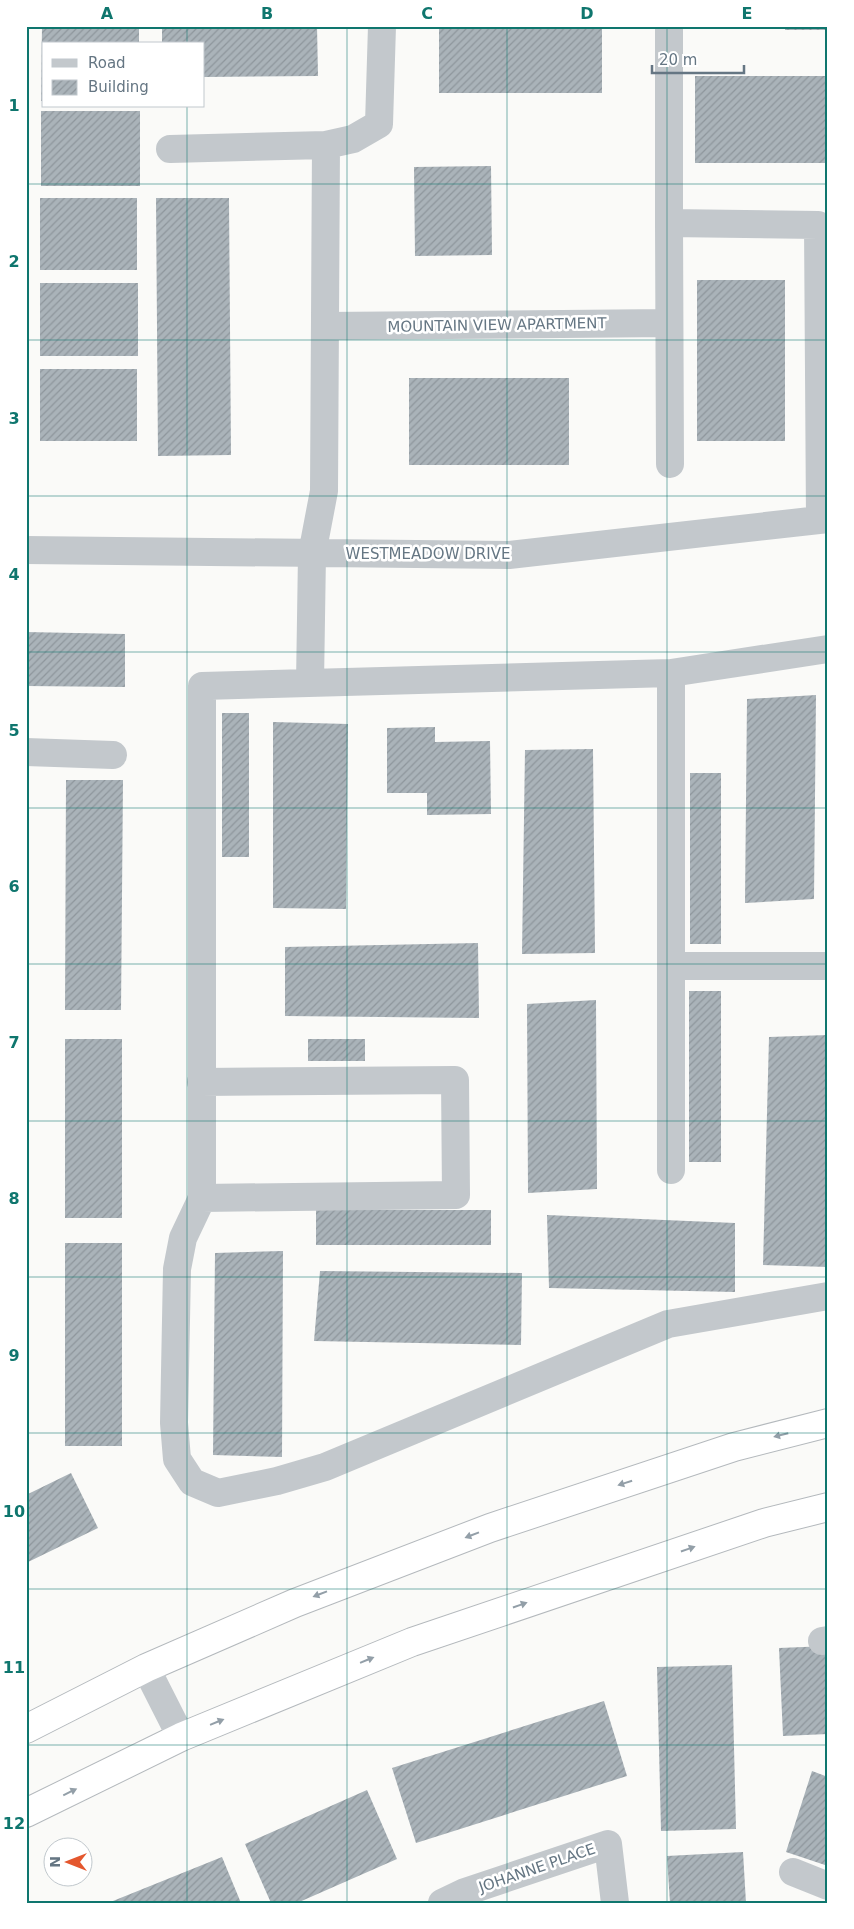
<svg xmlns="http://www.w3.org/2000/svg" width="854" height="1929" font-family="'DejaVu Sans',sans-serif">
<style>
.building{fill:url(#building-hatch)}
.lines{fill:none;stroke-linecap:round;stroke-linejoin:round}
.highway-casing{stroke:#b4b9bd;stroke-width:30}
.minor{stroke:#c3c8cc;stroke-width:28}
.highway{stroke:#fff;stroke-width:28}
.oneway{fill:#939fa8}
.grid{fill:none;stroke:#0f766e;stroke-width:1;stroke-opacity:0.55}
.labels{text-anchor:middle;stroke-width:5;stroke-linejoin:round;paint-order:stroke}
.street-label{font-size:15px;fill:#657683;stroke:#fff}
.neatline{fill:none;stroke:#0f766e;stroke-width:2}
.grid-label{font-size:16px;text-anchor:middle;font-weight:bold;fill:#0f766e}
</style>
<defs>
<pattern id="building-hatch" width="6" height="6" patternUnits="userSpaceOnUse" patternTransform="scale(1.25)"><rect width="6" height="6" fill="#aab3b9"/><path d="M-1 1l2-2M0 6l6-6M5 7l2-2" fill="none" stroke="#8e969c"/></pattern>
</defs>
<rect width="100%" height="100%" fill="#fafaf8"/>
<path class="building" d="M 42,26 L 139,27 L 139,44 L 44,44 L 44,101 L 41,101 Z
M 162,26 L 317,26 L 318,76 L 204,77 L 204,44 L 162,44 Z
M 439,26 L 602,26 L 602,93 L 439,93 Z
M 785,26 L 828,26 L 828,30 L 785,30 Z
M 695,76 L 828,76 L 828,163 L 695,163 Z
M 41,111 L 140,111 L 140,186 L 41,186 Z
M 491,166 L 492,255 L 415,256 L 414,167 Z
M 40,198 L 137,198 L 137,270 L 40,270 Z
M 156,198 L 229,198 L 231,455 L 158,456 Z
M 697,280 L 785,280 L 785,441 L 697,441 Z
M 40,283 L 138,283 L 138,356 L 40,356 Z
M 40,369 L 137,369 L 137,441 L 40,441 Z
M 409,378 L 569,378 L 569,465 L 409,465 Z
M 26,632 L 125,634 L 125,687 L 26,686 Z
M 816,695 L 814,899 L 745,903 L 747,699 Z
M 222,713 L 249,713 L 249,857 L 222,857 Z
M 273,722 L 348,724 L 346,909 L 273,908 Z
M 435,727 L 435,742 L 490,741 L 491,814 L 427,815 L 427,793 L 387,793 L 387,728 Z
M 593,749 L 595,953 L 522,954 L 525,750 Z
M 690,773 L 721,773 L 721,944 L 690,944 Z
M 66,780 L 123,780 L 121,1010 L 65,1010 Z
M 478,943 L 479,1018 L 285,1016 L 285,947 Z
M 689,991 L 721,991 L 721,1162 L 689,1162 Z
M 596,1000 L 597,1189 L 528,1193 L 527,1004 Z
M 828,1035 L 828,1267 L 763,1265 L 769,1037 Z
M 65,1039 L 122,1039 L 122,1218 L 65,1218 Z
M 308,1039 L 365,1039 L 365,1061 L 308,1061 Z
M 316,1210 L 491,1210 L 491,1245 L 316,1245 Z
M 547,1215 L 735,1223 L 735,1292 L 549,1288 Z
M 65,1243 L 122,1243 L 122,1446 L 65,1446 Z
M 283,1251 L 282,1457 L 213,1455 L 215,1253 Z
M 320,1271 L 522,1273 L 521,1345 L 314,1341 Z
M 71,1473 L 98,1528 L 26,1563 L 26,1495 Z
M 828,1646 L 828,1734 L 783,1736 L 779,1648 Z
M 732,1665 L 736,1829 L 661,1831 L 657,1667 Z
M 604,1701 L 627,1776 L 416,1843 L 392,1768 Z
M 812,1771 L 828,1777 L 828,1866 L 786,1852 Z
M 367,1790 L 397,1859 L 297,1903 L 271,1903 L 245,1844 Z
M 743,1852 L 746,1903 L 670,1903 L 667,1856 Z
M 222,1857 L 241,1903 L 108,1903 Z"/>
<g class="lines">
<defs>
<path id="highway" d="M 26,1729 L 146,1668 L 295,1603 L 490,1528 L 734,1447 L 828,1423
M 26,1813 L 181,1737 L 412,1642 L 764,1523 L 828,1507"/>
</defs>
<use href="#highway" class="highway-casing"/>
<path class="minor" d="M 669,26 L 669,223 L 818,225 L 820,520
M 170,149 L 326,145
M 669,223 L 670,464
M 325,326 L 669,323
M 26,550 L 509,555 L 828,519
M 828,649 L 671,673 L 202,686 L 202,1198 L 183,1238 L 177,1269 L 174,1423 L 177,1459 L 192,1482 L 218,1493 L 277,1481 L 325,1467 L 668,1324 L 828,1296
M 671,673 L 671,1170
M 310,683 L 312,554 L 324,491 L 326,145 L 353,139 L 379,124 L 382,26
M 26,752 L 113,755
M 671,966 L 828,966
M 201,1082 L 455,1080 L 456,1195 L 202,1198
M 822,1641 L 828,1640
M 146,1668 L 181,1737
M 793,1872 L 828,1886
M 442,1903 L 465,1892 L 608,1844 L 615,1903"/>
<use href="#highway" class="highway"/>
</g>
<defs><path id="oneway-solid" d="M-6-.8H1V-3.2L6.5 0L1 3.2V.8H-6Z" transform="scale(1.25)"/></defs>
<g class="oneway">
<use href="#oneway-solid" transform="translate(781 1435) rotate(166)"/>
<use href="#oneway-solid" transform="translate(625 1483) rotate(162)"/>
<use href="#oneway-solid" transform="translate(472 1535) rotate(159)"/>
<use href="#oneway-solid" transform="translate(688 1549) rotate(-19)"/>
<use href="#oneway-solid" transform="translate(320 1594) rotate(159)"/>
<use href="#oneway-solid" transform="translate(520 1605) rotate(-19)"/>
<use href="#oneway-solid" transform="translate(367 1660) rotate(-22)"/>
<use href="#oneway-solid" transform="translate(217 1722) rotate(-22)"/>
<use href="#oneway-solid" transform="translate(70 1792) rotate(-26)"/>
</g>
<path class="grid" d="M 187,26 L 187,44M 347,26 L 347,1903M 507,26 L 507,1903M 667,26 L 667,1903M 187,106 L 187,1903M 26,184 L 828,184M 26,340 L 828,340M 26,496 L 828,496M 26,652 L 828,652M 26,808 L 828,808M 26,964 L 828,964M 26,1121 L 828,1121M 26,1277 L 828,1277M 26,1433 L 828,1433M 26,1589 L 828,1589M 26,1745 L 828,1745"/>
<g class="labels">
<g class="street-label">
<text transform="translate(497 325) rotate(-1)" y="5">MOUNTAIN VIEW APARTMENT</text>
<text x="428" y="559">WESTMEADOW DRIVE</text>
<text transform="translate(537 1868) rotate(-19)" y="5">JOHANNE PLACE</text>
</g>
</g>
<rect width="854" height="1929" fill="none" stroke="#ffffff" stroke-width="55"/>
<rect x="42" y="42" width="162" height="65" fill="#ffffff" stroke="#c1c8cd"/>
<rect x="52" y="59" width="25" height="8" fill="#c3c8cc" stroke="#c1c8cd"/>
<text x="88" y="68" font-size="15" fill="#657683">Road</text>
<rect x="52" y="80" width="25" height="15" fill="url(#building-hatch)" stroke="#c1c8cd"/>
<text x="88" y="92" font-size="15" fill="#657683">Building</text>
<g transform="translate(68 1862) rotate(270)"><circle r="24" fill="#ffffff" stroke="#c1c8cd"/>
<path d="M0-4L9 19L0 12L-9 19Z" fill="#e4572e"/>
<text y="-8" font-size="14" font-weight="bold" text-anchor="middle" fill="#657683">N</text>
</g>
<path d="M652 65v8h92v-8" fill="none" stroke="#657683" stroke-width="2.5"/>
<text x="659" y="65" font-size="15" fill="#657683" stroke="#ffffff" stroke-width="4" paint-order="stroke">20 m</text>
<rect x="28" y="28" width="798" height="1874" class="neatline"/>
<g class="grid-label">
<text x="107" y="19">A</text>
<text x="267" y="19">B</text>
<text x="427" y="19">C</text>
<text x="587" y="19">D</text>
<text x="747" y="19">E</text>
<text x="14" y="111">1</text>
<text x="14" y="267">2</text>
<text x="14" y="424">3</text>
<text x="14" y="580">4</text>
<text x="14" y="736">5</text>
<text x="14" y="892">6</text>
<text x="14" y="1048">7</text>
<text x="14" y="1204">8</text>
<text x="14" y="1361">9</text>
<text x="14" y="1517">10</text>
<text x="14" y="1673">11</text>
<text x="14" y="1829">12</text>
</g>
</svg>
